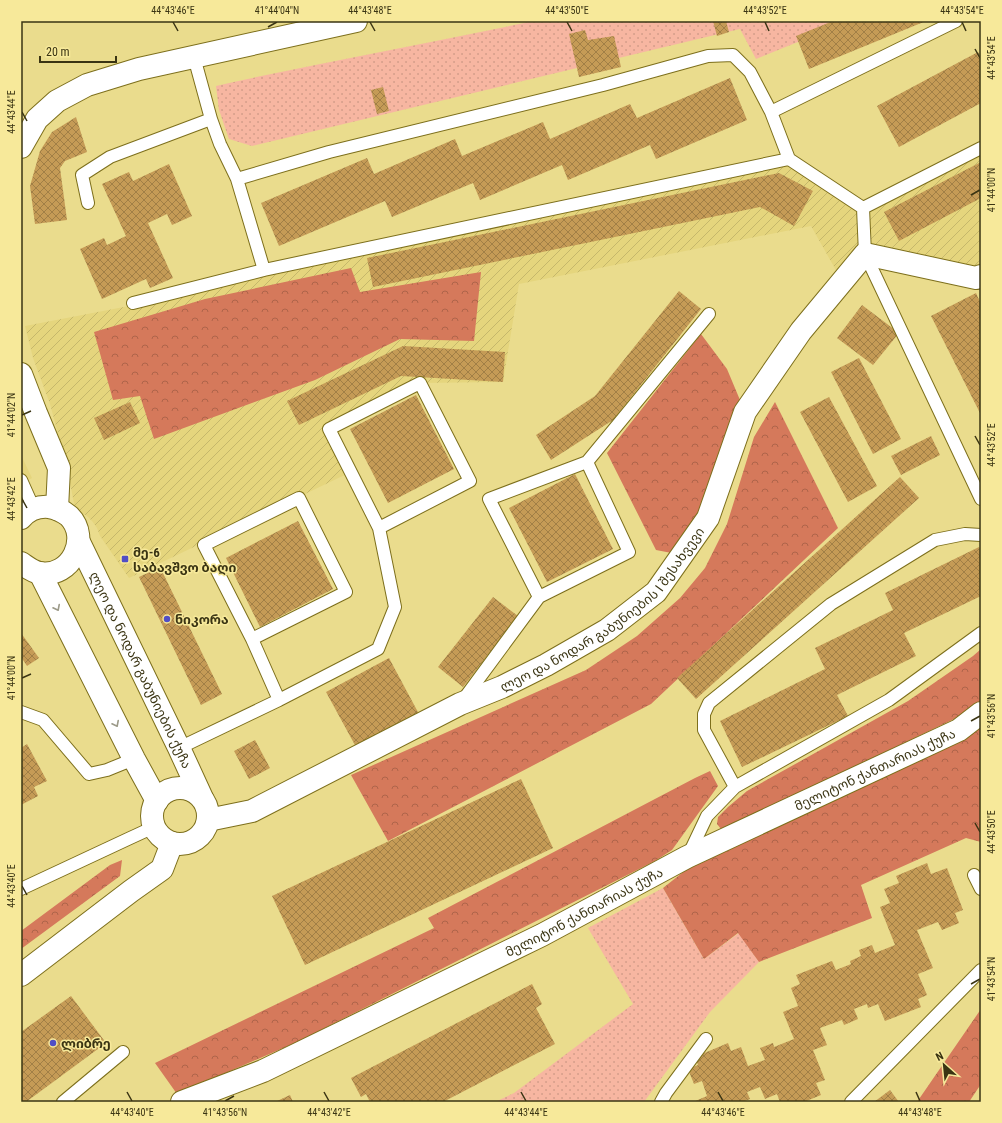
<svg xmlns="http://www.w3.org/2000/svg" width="1002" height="1123" font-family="'Roboto Condensed','Noto Sans Georgian',sans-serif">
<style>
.built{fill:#e5d57d}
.industrial{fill:url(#industrial-furrows)}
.grass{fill:url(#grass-dots)}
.forest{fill:url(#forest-crowns)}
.building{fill:url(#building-cross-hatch)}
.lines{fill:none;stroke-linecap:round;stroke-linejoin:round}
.service-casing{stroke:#7d6f1c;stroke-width:14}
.minor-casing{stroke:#7d6f1c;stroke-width:24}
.service{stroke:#fff;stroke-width:12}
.minor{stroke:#fff;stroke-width:22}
.oneway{stroke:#9c9a89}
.ticks{fill:none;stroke:#3a3413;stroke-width:1.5}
.poi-dot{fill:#514ec5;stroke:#f7e99a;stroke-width:1.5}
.labels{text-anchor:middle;stroke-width:3;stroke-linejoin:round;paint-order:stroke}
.poi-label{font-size:13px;font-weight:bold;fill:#3a3413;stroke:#f7e99a;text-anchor:start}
.street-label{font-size:13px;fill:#3a3413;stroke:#f7e99a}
.neatline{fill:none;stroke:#3a3413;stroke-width:1.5}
.ticks-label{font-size:10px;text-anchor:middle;fill:#3a3413}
</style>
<defs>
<pattern id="industrial-furrows" width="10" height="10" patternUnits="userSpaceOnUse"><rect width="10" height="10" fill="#e5d57d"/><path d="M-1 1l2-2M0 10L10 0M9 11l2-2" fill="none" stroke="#c5b76b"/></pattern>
<pattern id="grass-dots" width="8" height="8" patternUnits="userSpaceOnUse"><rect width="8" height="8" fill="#f7b6a1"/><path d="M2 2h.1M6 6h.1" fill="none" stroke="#d49d8a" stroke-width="1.8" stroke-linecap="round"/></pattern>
<pattern id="forest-crowns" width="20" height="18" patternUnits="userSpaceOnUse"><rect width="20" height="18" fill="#d5795b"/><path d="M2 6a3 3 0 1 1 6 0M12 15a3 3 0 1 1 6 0" fill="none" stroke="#ae644a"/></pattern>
<pattern id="building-cross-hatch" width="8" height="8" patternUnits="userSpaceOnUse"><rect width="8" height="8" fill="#c59b56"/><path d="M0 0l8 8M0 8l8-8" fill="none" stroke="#a17f46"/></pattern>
</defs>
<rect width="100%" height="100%" fill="#eadc8d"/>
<path class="built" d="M 21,455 L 32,478 L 21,484 Z"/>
<path class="industrial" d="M 981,148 L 981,276 L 865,254 L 842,281 L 811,226 L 519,284 L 503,382 L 420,383 L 329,429 L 351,472 L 129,578 L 100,536 L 97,528 L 92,521 L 87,516 L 75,509 L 67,467 L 50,404 L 33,358 L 25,326 L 155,301 L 789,159 L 863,208 Z"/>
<path class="grass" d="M 533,21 L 850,21 L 756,59 L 740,29 L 252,146 L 229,139 L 219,110 L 216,86 C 321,62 427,44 533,21 Z
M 663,888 L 704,959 L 739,933 L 759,962 L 710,1012 L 644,1102 L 495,1102 L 514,1093 L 633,1004 L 588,928 Z"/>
<path class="forest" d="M 351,268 L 360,292 L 481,272 L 474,341 L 400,339 L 315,380 L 154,439 L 140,396 L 113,400 L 94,332 L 205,299 Z
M 701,334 L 727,369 L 745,412 L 682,555 L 656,550 L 607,453 Z
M 775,402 L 838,528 L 651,704 L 388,841 L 351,775 L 586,670 L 637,636 L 680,598 L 705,568 L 727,524 L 754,437 Z
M 981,649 L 981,704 L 975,709 L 735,824 L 721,829 L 717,824 L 718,817 L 728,807 L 747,791 L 908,701 L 973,656 Z
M 981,724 L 981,842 L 966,838 L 861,885 L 872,918 L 759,962 L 738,933 L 704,959 L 663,888 L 682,873 L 711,852 Z
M 710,771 L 718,786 L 672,850 L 655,861 L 297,1042 L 177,1094 L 155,1063 L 434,928 L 428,918 L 695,778 Z
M 122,860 L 120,876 L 21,949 L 21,931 L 110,865 Z
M 981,1009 L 981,1084 L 969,1102 L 917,1102 Z"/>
<path class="building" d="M 713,21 L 726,21 L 729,32 L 717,36 Z
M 833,21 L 926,21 L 809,69 L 796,36 Z
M 585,30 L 588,40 L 614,36 L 621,67 L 579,77 L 569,34 Z
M 978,52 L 981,57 L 981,103 L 899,147 L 877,106 Z
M 730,78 L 747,120 L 656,159 L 650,145 L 568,180 L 562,165 L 480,200 L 473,183 L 392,217 L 385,201 L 279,246 L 261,203 L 367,158 L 374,174 L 455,139 L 462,156 L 543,122 L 550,139 L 630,104 L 637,118 Z
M 383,87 L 389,111 L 377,114 L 371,90 Z
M 76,117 L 87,152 L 65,161 L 60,168 L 67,220 L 35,224 L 30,186 L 40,151 L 52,132 Z
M 981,162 L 981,198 L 899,241 L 884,212 Z
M 169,164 L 192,216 L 172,225 L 167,214 L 148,223 L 173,278 L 150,288 L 146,279 L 102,299 L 80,249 L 104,238 L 107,245 L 126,236 L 102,184 L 129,172 L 133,181 Z
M 779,173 L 813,191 L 794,226 L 760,207 L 373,287 L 367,258 Z
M 679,291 L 701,309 L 613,420 L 551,460 L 536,435 L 595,396 Z
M 976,293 L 981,304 L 981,415 L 931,316 Z
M 862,305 L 899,333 L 873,365 L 837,338 Z
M 403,346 L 505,352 L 503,382 L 401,376 L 299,425 L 287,401 Z
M 859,358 L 901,439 L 873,454 L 831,372 Z
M 416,395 L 454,469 L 388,503 L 350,429 Z
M 829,397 L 877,486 L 848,502 L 800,412 Z
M 130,402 L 140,423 L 104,440 L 94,418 Z
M 931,436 L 940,455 L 901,475 L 891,456 Z
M 575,474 L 613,549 L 547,582 L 509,508 Z
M 900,477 L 919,498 L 696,699 L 677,678 Z
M 298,521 L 333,589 L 260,627 L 226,558 Z
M 979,547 L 981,552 L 981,596 L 904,633 L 916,656 L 837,695 L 848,716 L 742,767 L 720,721 L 825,669 L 815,648 L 893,610 L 885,593 Z
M 160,567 L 222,694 L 201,705 L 139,577 Z
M 493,597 L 518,616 L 463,687 L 438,667 Z
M 21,633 L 39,658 L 27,666 L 21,657 Z
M 389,658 L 419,714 L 356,747 L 326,692 Z
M 255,740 L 270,768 L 249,779 L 234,751 Z
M 27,744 L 47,781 L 34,787 L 38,796 L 21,805 L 21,748 Z
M 521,779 L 553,848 L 305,965 L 272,896 Z
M 927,863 L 931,874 L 947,868 L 963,910 L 955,913 L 959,923 L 942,930 L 938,922 L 917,930 L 933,968 L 918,974 L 927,995 L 918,999 L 921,1007 L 885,1021 L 878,1004 L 868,1008 L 867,1004 L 854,1009 L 858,1019 L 844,1025 L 842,1020 L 820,1028 L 827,1045 L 813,1050 L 825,1080 L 816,1083 L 821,1095 L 804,1102 L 780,1102 L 777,1094 L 765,1099 L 760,1087 L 747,1092 L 750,1099 L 742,1102 L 693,1102 L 707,1096 L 702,1081 L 694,1084 L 688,1069 L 698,1065 L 695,1057 L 728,1043 L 731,1051 L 741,1047 L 748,1066 L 765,1060 L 760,1048 L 773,1043 L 774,1047 L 794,1039 L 783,1012 L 798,1006 L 791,988 L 800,984 L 796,975 L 832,961 L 836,970 L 851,964 L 850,961 L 861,956 L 859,950 L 872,945 L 875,953 L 895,945 L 880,907 L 890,903 L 884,889 L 899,883 L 896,876 Z
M 532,984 L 542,1004 L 536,1008 L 555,1044 L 443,1102 L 370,1102 L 366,1094 L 361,1097 L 351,1078 Z
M 71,996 L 106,1043 L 26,1102 L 21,1102 L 21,1032 Z
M 890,1090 L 899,1102 L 874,1102 Z
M 290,1095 L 293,1102 L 275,1102 Z"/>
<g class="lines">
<defs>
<path id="service" d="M 194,57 L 211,119 L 220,144 L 237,179 L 329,152 L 603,85 L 708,56 L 733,55 L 750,72 L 771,112 L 789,159
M 771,112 L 956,21
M 237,179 L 264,270
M 88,203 L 82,175 L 110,157 L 211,119
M 863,208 L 981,148
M 133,303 L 264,270 L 789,159 L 863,208 L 865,254 L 981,499
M 587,462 L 709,314
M 21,480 L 34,509
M 252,639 L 346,592 L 299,498 L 204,545 L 252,639 L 279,700
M 463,700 L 539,597 L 629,552 L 587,462 L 489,499 L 539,597
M 21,712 L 43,720 L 89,774 L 107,770 L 134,759
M 179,748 L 279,700 L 378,649 L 395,607 L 379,528 L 329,429 L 420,383 L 470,481 L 379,528
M 735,787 L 704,730 L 704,714 L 709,703 L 831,604 L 935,540 L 965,534 L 981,535
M 688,856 L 707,816 L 735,787 L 889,700 L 981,633
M 974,875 L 981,889
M 21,889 L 128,839 L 154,827
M 63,1102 L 123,1052
M 661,1102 L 666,1093 L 706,1039
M 851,1102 L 981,970"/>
<g id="minor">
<path d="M 21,147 L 37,119 L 57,101 L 87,85 L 139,69 L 356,21"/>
<path d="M 21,374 L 36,413 L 59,468 L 57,509"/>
<path d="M 21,518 C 28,510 39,506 49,507 C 56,508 64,512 69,516 C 91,538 71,578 40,573 C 33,572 27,567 21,563"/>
<path id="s1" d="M 79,542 L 179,748 L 202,798"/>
<path d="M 40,573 L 134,759 L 157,801"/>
<circle cx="180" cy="816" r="28"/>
<path id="s2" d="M 208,820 L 252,811 L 460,704 L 502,687 L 546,665 L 607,630 L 656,592 L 708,518 L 745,412 L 801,331 L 865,254 L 976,278 L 981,276"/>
<path d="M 21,975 L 131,891 L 162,869 L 172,843"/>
<path id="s3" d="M 182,1102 L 263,1071 L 542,935 L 687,857 L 959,730 L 981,713"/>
</g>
</defs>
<use href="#service" class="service-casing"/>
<use href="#minor" class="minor-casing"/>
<use href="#service" class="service"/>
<use href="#minor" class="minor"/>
</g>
<defs><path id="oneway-chevron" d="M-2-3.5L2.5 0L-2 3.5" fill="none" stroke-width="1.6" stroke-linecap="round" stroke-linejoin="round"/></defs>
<g class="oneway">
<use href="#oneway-chevron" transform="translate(57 608) rotate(63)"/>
<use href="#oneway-chevron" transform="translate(116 724) rotate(63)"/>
</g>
<path class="ticks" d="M 173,22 L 178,31M 370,22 L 375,31M 567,22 L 572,31M 765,22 L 769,31M 962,22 L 966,31M 268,27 L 277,22M 975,49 L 980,58M 22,112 L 27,121M 971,195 L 980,190M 22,415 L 31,411M 975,436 L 980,445M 22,499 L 27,508M 22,678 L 31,674M 971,721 L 980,716M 975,823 L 980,832M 22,886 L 27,895M 971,984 L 980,979M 127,1092 L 132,1101M 324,1092 L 329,1101M 521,1092 L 526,1101M 718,1092 L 723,1101M 916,1092 L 920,1101M 225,1101 L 234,1096"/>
<g class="poi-dot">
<rect x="121" y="555" width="8" height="8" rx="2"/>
<circle cx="167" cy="619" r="4"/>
<circle cx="53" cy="1043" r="4"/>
</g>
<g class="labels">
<g class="poi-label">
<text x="133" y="557">მე-6<tspan x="133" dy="15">საბავშვო ბაღი</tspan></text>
<text x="175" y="624">ნიკორა</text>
<text x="61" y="1048">ლიბრე</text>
</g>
<g class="street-label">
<text dy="5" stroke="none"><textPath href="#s2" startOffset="453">ლეო და ნოდარ გაბუნიების I შესახვევი</textPath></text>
<text dy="5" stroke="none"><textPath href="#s1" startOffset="142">ლეო და ნოდარ გაბუნიების ქუჩა</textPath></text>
<text dy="5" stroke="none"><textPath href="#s3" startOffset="769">მელიტონ ქანთარიას ქუჩა</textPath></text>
<text dy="5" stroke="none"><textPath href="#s3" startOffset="445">მელიტონ ქანთარიას ქუჩა</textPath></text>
</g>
</g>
<rect width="1002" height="1123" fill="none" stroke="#f7e99a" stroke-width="44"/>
<g transform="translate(944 1065) rotate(333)" stroke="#f7e99a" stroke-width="3" paint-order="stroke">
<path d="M0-3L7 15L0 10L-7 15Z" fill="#3a3413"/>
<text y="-6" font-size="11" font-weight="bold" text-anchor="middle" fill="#3a3413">N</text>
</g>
<path d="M40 56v6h76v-6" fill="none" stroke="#3a3413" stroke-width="2"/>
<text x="46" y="56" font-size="12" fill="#3a3413" stroke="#f7e99a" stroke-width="3" paint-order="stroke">20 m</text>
<rect x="22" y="22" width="958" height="1079" class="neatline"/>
<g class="ticks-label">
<text x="173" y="14">44°43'46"E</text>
<text x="277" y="14">41°44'04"N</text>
<text x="370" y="14">44°43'48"E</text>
<text x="567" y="14">44°43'50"E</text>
<text x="765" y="14">44°43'52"E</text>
<text x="962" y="14">44°43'54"E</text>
<text transform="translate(991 58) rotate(-90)" y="4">44°43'54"E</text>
<text transform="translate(11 112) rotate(-90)" y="4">44°43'44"E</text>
<text transform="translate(991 190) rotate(-90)" y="4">41°44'00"N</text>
<text transform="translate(11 415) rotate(-90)" y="4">41°44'02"N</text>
<text transform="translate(991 445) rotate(-90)" y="4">44°43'52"E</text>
<text transform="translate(11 499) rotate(-90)" y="4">44°43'42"E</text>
<text transform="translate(11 678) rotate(-90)" y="4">41°44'00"N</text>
<text transform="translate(991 716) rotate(-90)" y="4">41°43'56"N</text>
<text transform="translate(991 832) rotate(-90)" y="4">44°43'50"E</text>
<text transform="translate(11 886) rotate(-90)" y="4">44°43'40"E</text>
<text transform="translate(991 979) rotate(-90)" y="4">41°43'54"N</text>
<text x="132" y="1116">44°43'40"E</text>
<text x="225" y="1116">41°43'56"N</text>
<text x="329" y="1116">44°43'42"E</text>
<text x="526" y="1116">44°43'44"E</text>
<text x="723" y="1116">44°43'46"E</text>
<text x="920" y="1116">44°43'48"E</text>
</g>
</svg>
